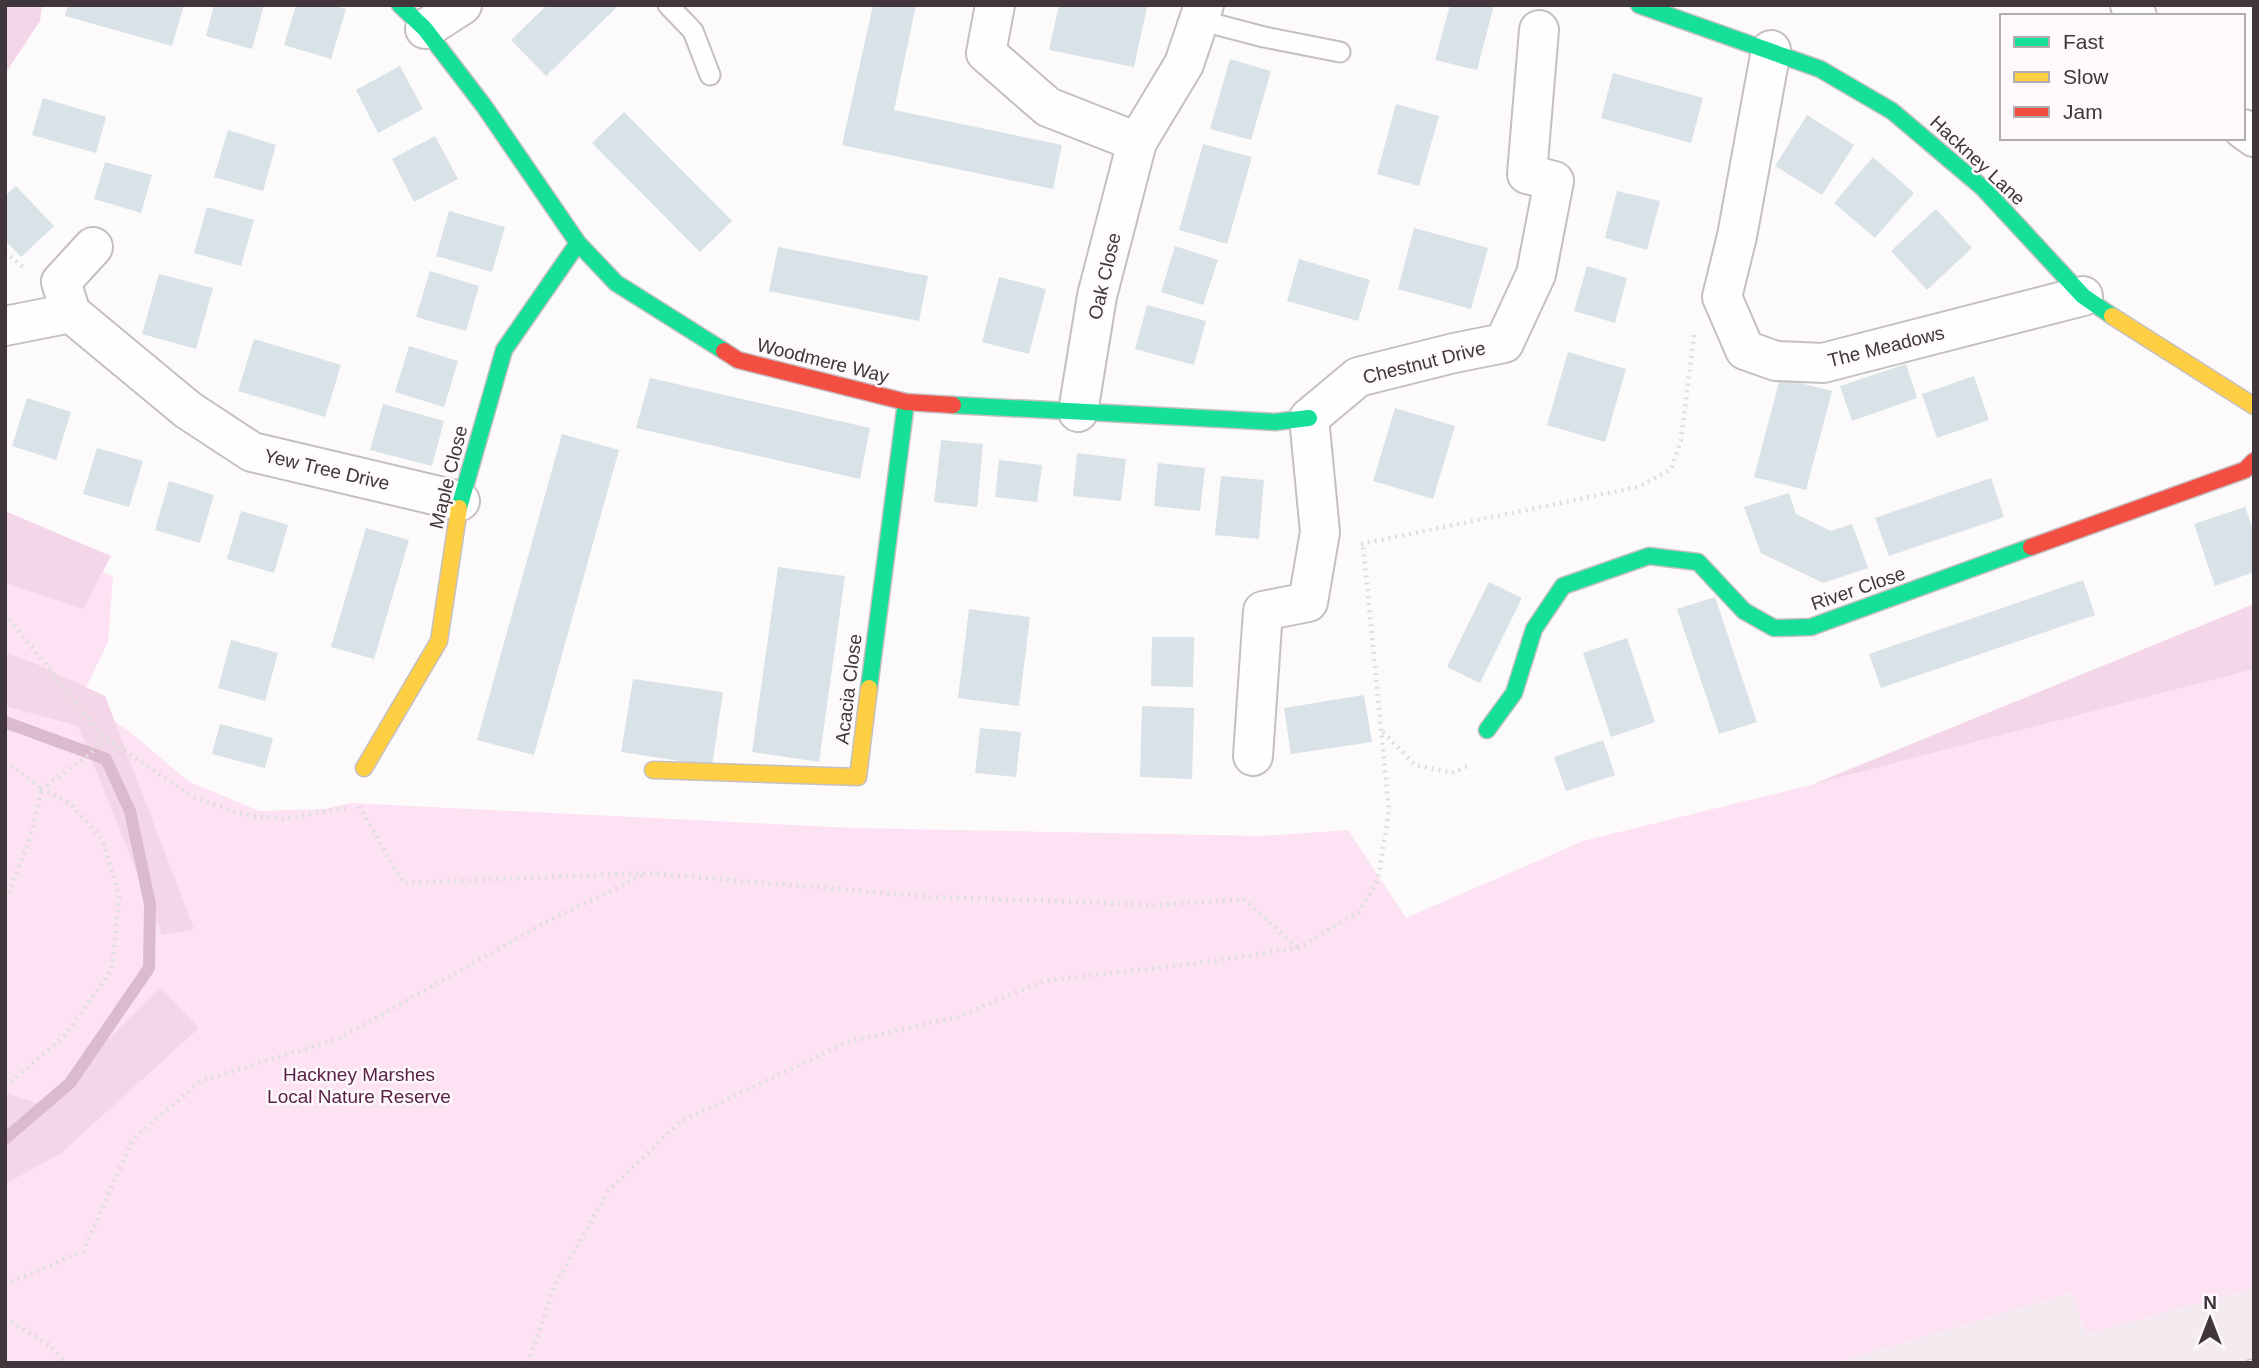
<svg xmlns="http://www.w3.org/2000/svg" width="2259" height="1368" font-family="Arial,sans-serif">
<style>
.built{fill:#f4ebf1}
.green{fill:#fce2f2}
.forest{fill:#f3d7e8}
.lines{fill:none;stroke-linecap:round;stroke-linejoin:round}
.stream{stroke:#dbbace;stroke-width:12}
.building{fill:#d8e2e7}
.lane-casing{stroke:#c5bfc2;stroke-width:23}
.street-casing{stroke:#c5bfc2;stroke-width:42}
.fast-casing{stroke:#c5bfc2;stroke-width:19}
.slow-casing{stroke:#c5bfc2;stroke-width:19}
.jam-casing{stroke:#c5bfc2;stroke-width:19}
.path{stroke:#dfdedf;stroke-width:4.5;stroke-dasharray:2 5;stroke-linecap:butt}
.lane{stroke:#fffeff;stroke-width:19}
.street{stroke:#fffeff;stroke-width:38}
.fast{stroke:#16e098;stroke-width:16}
.slow{stroke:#ffcf43;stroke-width:16}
.jam{stroke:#f24e42;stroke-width:16}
.rail-casing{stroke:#cdcccd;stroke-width:8}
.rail{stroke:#fef9fc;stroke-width:5;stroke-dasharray:16;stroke-linecap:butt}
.labels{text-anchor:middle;stroke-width:5;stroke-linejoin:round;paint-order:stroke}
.street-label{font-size:19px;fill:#40363c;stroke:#fef9fc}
.park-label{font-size:19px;fill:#571f45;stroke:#fef9fc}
</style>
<rect width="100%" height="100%" fill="#fdfafc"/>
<path class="built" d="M 2254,1288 L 2254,1363 L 1836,1363 L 2071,1293 L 2087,1334 Z"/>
<path class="green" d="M 5,535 L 113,576 L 108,642 L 81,698 L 130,732 L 188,781 L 259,811 L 324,809 L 351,803 L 853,828 L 1263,836 L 1348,830 L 1406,918 L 1583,841 L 1811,785 L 2254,669 L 2254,1288 L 2087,1334 L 2071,1293 L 1836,1363 L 5,1363 Z"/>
<path class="forest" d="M 5,5 L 42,5 L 40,21 L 5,74 Z
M 5,511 L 111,556 L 83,609 L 5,583 Z
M 2254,604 L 2254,669 L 1811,785 Z
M 5,652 L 34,663 L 105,696 L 194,929 L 162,935 L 78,726 L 5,706 Z
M 160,987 L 199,1028 L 60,1154 L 5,1184 L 5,1093 L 43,1105 Z"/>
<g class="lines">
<path class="stream" d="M 5,722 L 106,759 L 130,811 L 150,904 L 149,968 L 70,1083 L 5,1139"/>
</g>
<path class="building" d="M 68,5 L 184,5 L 172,46 L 65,16 Z
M 214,5 L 264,5 L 252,49 L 206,36 Z
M 296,5 L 332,5 L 346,9 L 331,59 L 284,45 Z
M 547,5 L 619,5 L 546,76 L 511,40 Z
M 873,5 L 916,5 L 894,110 L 1062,145 L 1053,189 L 842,145 Z
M 1059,5 L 1147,7 L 1134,67 L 1049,50 Z
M 1450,5 L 1494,5 L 1477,70 L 1435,60 Z
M 1230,59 L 1271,71 L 1251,140 L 1210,129 Z
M 400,66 L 423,109 L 378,133 L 356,90 Z
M 1613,73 L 1703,98 L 1691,143 L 1601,118 Z
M 43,98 L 106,117 L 96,153 L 32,135 Z
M 1396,104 L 1439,116 L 1419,186 L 1377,174 Z
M 624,112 L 732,221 L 700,252 L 592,143 Z
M 1807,115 L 1854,145 L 1822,195 L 1775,166 Z
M 228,130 L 276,145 L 263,191 L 214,177 Z
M 435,136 L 458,179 L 414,202 L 392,159 Z
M 1203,144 L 1252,157 L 1227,244 L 1179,230 Z
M 1873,157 L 1914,193 L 1875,238 L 1834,203 Z
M 105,162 L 152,175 L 141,213 L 94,199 Z
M 16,186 L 54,226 L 21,257 L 5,240 L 5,196 Z
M 1617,191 L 1660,201 L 1647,250 L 1605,238 Z
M 207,207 L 254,220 L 241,266 L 194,253 Z
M 1936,209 L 1972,248 L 1927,290 L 1891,251 Z
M 449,211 L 505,227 L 492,272 L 436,256 Z
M 1414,228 L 1488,248 L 1471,309 L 1398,289 Z
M 1175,246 L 1218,260 L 1203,305 L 1161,292 Z
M 778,247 L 928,276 L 919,321 L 769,291 Z
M 1299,259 L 1370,280 L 1358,321 L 1287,301 Z
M 1587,266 L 1627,278 L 1615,323 L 1574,311 Z
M 430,271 L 479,286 L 466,331 L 416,317 Z
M 159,274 L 213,288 L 196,349 L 142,334 Z
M 999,277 L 1046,289 L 1029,354 L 982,342 Z
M 1147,305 L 1206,321 L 1194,365 L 1135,349 Z
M 254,339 L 341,365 L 325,417 L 238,391 Z
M 409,346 L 458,361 L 444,407 L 395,392 Z
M 1568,352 L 1626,369 L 1605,442 L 1547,425 Z
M 1906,364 L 1917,398 L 1852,421 L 1840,386 Z
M 1974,376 L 1989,420 L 1937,438 L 1922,394 Z
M 650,378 L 870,428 L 860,479 L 636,428 Z
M 1780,378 L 1832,391 L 1806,490 L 1754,477 Z
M 27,398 L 71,412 L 56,460 L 12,446 Z
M 383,404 L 444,421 L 432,466 L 370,450 Z
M 1395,408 L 1455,426 L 1433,499 L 1373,481 Z
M 562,434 L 619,450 L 534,755 L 477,740 Z
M 941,440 L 983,444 L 977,507 L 934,502 Z
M 97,448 L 143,461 L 129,507 L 83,494 Z
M 1077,453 L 1126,459 L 1121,501 L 1073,496 Z
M 999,460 L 1042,465 L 1037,502 L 995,497 Z
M 1158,463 L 1205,468 L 1200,511 L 1154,506 Z
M 1221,476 L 1264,480 L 1259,539 L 1215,535 Z
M 1991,478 L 2004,517 L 1889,556 L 1875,518 Z
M 169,481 L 214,495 L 200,543 L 155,530 Z
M 1789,493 L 1796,514 L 1831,531 L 1852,524 L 1868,568 L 1823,583 L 1761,553 L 1744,507 Z
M 2245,507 L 2254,532 L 2254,572 L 2215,586 L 2194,524 Z
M 241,511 L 288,525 L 274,573 L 227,559 Z
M 366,528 L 409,540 L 374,659 L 331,647 Z
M 778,567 L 845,576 L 819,762 L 752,752 Z
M 2083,580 L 2095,615 L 1881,688 L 1869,654 Z
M 1489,582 L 1522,598 L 1480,683 L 1447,667 Z
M 1715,597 L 1757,722 L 1719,734 L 1677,609 Z
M 969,609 L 1030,617 L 1019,706 L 958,698 Z
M 1152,637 L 1194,637 L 1193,687 L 1151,686 Z
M 1627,638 L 1655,722 L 1611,737 L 1583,653 Z
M 231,640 L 278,653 L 265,701 L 218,688 Z
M 633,679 L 723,692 L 712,766 L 621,752 Z
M 1364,695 L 1372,742 L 1291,754 L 1284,708 Z
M 1142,706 L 1194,708 L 1192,779 L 1140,777 Z
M 220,724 L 273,738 L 265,768 L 212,754 Z
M 980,728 L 1021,732 L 1016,777 L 975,773 Z
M 1603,740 L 1615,775 L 1566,791 L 1554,757 Z"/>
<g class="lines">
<defs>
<path id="lane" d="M 668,5 L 693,31 L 710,75
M 1199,20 L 1264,37 L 1340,52"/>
<path id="street" d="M 995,5 L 986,53 L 1048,107 L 1137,142 L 1184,64 L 1204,5
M 2130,5 L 2137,16
M 425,29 L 462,5
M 1771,50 L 1737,236 L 1722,297 L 1745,350 L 1776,361 L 1823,363 L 2083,296
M 2243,129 L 2254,137
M 71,313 L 61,282 L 93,247
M 5,326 L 71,313 L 188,410 L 252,452 L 460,501
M 1078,412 L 1097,296 L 1137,142
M 1253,756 L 1263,611 L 1308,602 L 1320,532 L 1309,418 L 1358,377 L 1454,353 L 1504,343 L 1536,274 L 1554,181 L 1527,174 L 1539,30"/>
<path id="fast" d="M 400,5 L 425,29 L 484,106 L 578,243 L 616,283 L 724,351
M 1639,5 L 1820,69 L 1892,111 L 1983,188 L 2083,296 L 2112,316
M 953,405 L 1275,422 L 1309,418
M 459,508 L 504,350 L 578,243
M 869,688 L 906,402
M 1487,730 L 1514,693 L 1534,629 L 1563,586 L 1649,556 L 1698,562 L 1744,611 L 1774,628 L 1811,627 L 2031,547"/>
<path id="slow" d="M 2112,316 L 2254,406
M 364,768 L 439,641 L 459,508
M 653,770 L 858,777 L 869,688"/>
<path id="jam" d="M 724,351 L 738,360 L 906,402 L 953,405
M 2031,547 L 2245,470 L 2254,461"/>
</defs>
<use href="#lane" class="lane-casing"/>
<use href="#street" class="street-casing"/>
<use href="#fast" class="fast-casing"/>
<use href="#slow" class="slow-casing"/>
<use href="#jam" class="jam-casing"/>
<path class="path" d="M 5,252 L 24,268
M 1361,544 L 1638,487 L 1671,469 L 1681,440 L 1694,335
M 5,614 L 104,737 L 193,797 L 244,815 L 284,819 L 350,807
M 1383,732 L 1415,765 L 1452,773 L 1470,765
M 5,761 L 42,789 L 29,841 L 5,901
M 359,806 L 403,883 L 647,873 L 933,897 L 1162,905 L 1244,899 L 1297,947
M 5,1086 L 64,1037 L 112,969 L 119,897 L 103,840 L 71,804 L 42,789 L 91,753 L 104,737
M 5,1285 L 83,1251 L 133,1139 L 201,1081 L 338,1039 L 552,919 L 643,875
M 5,1318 L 51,1346 L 65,1363
M 528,1363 L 555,1285 L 609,1190 L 680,1122 L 847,1042 L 957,1017 L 1043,981 L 1199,963 L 1298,948 L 1359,912 L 1378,879 L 1389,811 L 1363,544"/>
<use href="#lane" class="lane"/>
<use href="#street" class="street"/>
<use href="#fast" class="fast"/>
<use href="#slow" class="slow"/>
<use href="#jam" class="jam"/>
<defs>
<path id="rail" d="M 2249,1363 L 2254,1362"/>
</defs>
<use href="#rail" class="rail-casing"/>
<use href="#rail" class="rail"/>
</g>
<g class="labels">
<g class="street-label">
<text transform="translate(1978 160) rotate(43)" y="7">Hackney Lane</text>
<text transform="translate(1104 276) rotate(-77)" y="7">Oak Close</text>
<text transform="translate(1886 346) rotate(-14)" y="7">The Meadows</text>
<text transform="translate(823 360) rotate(14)" y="7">Woodmere Way</text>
<text transform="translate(1424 362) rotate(-14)" y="7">Chestnut Drive</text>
<text transform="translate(327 469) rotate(13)" y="7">Yew Tree Drive</text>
<text transform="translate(448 477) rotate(-76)" y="7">Maple Close</text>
<text transform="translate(1858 588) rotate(-19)" y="7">River Close</text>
<text transform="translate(848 689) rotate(-83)" y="7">Acacia Close</text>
</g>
<g class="park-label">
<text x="359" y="1081">Hackney Marshes<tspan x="359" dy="22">Local Nature Reserve</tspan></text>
</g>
</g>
<rect width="2259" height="1368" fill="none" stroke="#40363c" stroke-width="14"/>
<rect x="2000" y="14" width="245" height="126" fill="#fef9fc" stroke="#b2abaf" stroke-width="2"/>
<rect x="2014" y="37" width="35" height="10" fill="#16e098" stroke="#b2abaf" stroke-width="2"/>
<text x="2063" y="49" font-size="21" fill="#40363c">Fast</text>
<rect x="2014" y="72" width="35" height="10" fill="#ffcf43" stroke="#b2abaf" stroke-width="2"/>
<text x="2063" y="84" font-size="21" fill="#40363c">Slow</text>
<rect x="2014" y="107" width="35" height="10" fill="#f24e42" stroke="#b2abaf" stroke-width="2"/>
<text x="2063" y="119" font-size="21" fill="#40363c">Jam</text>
<g transform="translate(2210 1319)" stroke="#fef9fc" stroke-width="5" paint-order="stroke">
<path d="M0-5L12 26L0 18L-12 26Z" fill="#40363c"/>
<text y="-10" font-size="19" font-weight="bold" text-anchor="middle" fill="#40363c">N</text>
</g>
</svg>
